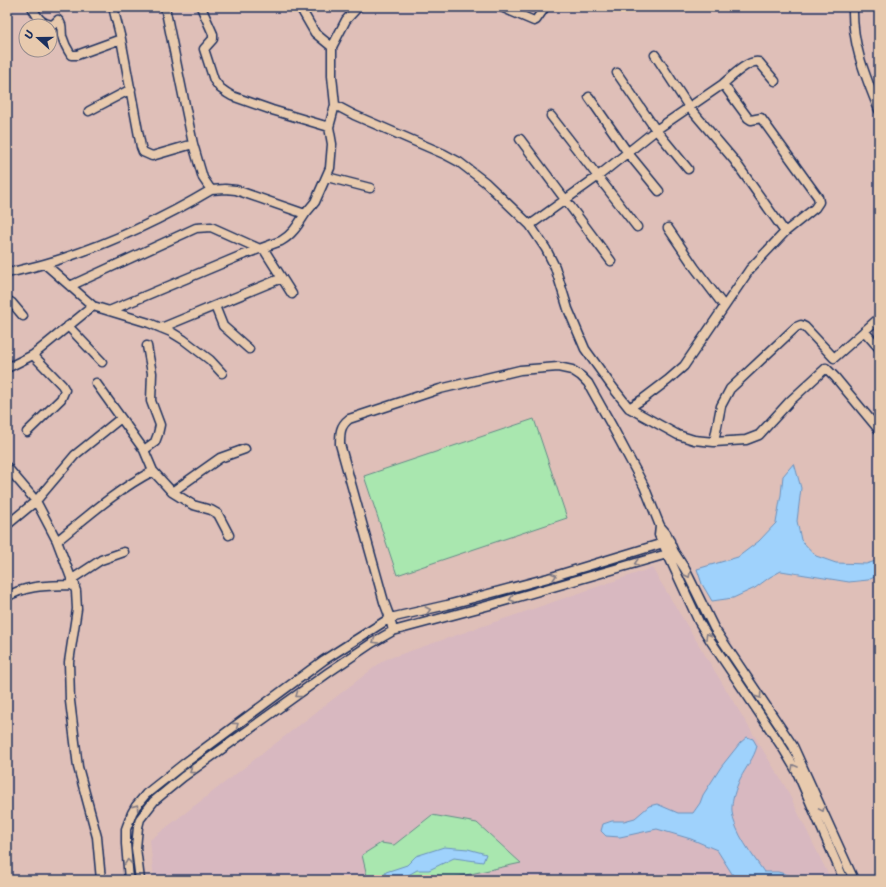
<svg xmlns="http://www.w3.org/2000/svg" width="886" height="887" font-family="Sriracha,sans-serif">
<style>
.built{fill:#d8b8c0}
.green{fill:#a9e7af;stroke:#628b86}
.water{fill:#9fd2fc;stroke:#6a91bd}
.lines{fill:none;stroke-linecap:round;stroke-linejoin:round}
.minor-casing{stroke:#1b2f5e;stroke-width:11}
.minor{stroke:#e8caae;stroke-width:8}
.oneway{stroke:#827c86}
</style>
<rect width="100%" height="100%" fill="#dfbfb8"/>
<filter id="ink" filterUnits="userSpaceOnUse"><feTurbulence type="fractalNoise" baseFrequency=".025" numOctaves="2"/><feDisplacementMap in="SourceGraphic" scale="8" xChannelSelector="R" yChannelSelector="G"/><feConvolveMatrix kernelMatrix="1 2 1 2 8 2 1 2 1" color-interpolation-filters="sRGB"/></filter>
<g filter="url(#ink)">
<path class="built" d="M 652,568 L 786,788 L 831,880 L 154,880 L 150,840 L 384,660 Z"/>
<path class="green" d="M 534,419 L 567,518 L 397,575 L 364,476 Z
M 432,815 L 477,823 L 521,863 L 443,880 L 368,880 L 362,855 L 381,843 L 394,845 Z"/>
<path class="water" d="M 794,463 L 801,488 L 797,521 L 801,540 L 816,556 L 836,563 L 866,564 L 879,560 L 879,575 L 868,580 L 849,582 L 781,571 L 770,577 L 755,588 L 733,598 L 712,601 L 702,584 L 697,569 L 738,557 L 759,541 L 776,523 L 781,495 L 783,476 Z
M 747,737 L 753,739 L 757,746 C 754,758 746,767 740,779 C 736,788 731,801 732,812 C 735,834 752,854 764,872 L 778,872 L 792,876 L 793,880 L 736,880 L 717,850 L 691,839 L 657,829 L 620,837 L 606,836 L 601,831 L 603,824 L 612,821 L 624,821 L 635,818 L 649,806 L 657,804 L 678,813 L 693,813 L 700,803 L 703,795 L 721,767 L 740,743 Z
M 444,847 L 468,849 L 486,854 L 483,862 L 454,858 L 429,870 L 417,870 L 400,880 L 382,880 L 386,872 L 407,865 L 416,856 Z"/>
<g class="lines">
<defs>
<path id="minor" d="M 32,7 C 37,17 41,24 53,25 L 58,20 C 63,24 61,30 62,36 C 64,43 67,49 71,55 L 77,55 L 121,39
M 113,7 L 121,39 L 141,147 L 143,152 L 152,156 L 193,144
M 165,7 L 193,144 L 203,178 L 211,190 L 225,189 L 236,190 L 305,214 L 315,202 L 330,168 L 332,144 L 329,127 L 335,105
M 201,7 L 213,34 L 213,39 L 204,49 L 214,80 L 220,88 L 227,93 L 232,96 L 272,110 L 329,127
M 300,7 L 315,33 L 332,47
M 358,7 L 346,20 L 332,47 L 332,76 L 335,105 L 354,115 L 444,154 L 459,162 L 485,182 L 530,225 L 546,249 L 555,267 L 568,309 L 585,349 L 611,385 L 629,408 L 678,435 L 694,440 L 714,442 L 721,406 L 730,389 L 796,327 L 801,325 L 805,327 L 834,358 L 879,318
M 501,7 L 534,21 L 536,20 L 545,7
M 853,7 C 852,45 865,75 879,110
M 655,55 L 689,107 L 734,160 L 785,232
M 617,73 L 656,130 L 688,169
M 723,84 C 731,77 749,59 759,62 L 775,81
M 589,97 L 628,153 L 659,191
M 89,111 L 131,89
M 551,116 L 637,227
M 520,139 L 611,261
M 327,177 L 370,188
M 530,225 L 597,177 L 656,130 L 723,84 L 748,118 L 751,120 L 761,118 L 818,197 L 819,202 L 815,208 L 785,232 L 750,269 L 684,366 L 668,380 L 643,399 L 629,408
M 668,228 L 695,268 L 724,306
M 263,248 L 292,294
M 45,264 L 93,306 L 149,323 L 171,332 L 184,340 L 210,360 L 222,373
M 7,273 C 25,269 43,265 61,259 C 113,242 164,218 211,190
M 70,286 L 196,228 L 211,227 L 260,249
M 7,300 L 12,303 L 23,316
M 215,306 L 223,326 L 249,349
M 109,311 L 240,256 L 281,241 C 292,235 298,225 305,214
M 68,326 L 102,362
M 161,328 L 282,278
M 864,331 L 879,348
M 7,368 L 33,355 L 93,306
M 96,383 L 144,450 L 153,471
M 27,432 L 61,399 L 65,390 L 62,385 L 33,355
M 714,442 L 746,440 L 759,435 L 790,401 L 826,368 L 835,377 L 879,430
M 144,450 L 155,442 L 158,434 L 160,425 L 151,401 L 152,373 L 147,346
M 7,467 L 36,501 L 57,541 L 76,591 L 77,609 L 69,662 L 70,701 L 78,767 L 97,837 L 101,880
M 172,492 L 220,458 L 245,449
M 7,525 L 36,501 L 75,455 L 121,418
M 660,526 L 659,535 L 663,544 L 699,622 L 710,640 L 784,750 L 797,772 L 844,880
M 57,541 C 88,516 118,489 153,471 L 172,492 L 193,505 L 211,510 L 218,514 L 229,535
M 72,579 L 101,560 L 124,552
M 7,597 C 27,584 51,586 75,585
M 393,631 L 390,618 L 384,602 L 340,444 C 340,433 340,426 349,419 L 440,389 L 520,370 L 558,367 L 572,370 L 581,376 L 588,383 L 612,426 L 644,486 L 660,526 L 666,533 L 674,552 L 685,569 L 714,628 L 793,746 L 854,880
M 129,880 L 126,844 L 126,829 L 132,813 L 136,806 L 146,794 L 185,763 L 324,660 L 390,618 L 447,605 L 548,578 L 670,541
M 140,880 L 136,848 L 138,827 L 140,819 L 154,801 L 183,777 L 329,672 L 372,643 L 393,631 L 494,604 L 674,552"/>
</defs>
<use href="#minor" class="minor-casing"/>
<use href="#minor" class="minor"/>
</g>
<defs><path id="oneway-chevron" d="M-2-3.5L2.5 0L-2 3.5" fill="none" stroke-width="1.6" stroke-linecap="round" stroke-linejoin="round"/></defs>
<g class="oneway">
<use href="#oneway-chevron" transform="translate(637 563) rotate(164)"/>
<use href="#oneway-chevron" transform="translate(688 575) rotate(65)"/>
<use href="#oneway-chevron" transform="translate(554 576) rotate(-16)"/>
<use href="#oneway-chevron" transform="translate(512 599) rotate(164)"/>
<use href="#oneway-chevron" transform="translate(428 610) rotate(-14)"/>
<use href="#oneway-chevron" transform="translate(708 636) rotate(-120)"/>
<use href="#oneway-chevron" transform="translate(375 641) rotate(150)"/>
<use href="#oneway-chevron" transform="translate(298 695) rotate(144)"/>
<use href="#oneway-chevron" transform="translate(759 696) rotate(56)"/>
<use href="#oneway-chevron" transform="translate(236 725) rotate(-36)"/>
<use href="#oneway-chevron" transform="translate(794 767) rotate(-119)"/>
<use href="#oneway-chevron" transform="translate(192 771) rotate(144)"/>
<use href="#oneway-chevron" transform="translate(136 807) rotate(-55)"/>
<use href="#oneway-chevron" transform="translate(822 809) rotate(66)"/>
<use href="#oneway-chevron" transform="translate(128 862) rotate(-96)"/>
</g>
</g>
<rect width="886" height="887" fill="none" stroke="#e8caae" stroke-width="24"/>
<rect x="12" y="12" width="862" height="863" fill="none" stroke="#1b2f5e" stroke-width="1.5" filter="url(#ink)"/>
<g transform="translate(38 38) rotate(291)"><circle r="19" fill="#e8caae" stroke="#968c8e"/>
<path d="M0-3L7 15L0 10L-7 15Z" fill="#1b2f5e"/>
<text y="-6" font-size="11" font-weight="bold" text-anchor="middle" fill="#1b2f5e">U</text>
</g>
</svg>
